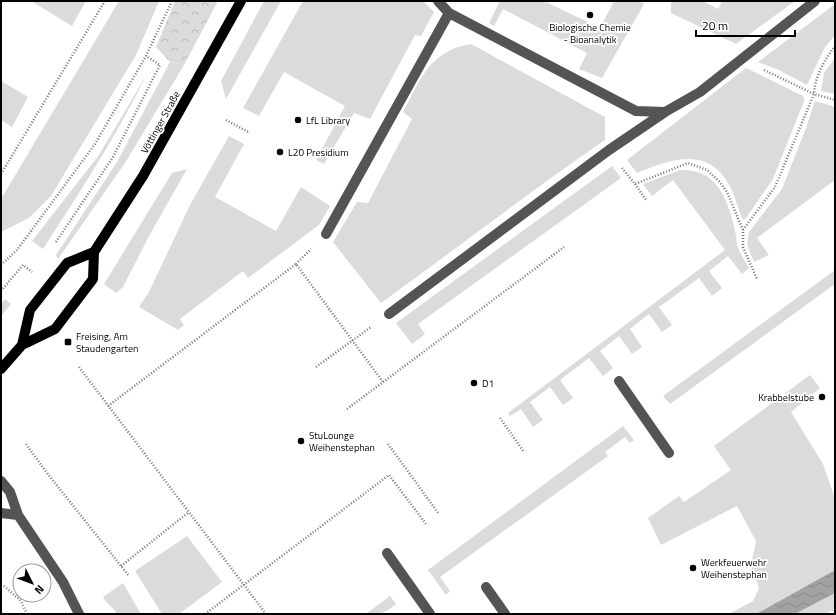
<svg xmlns="http://www.w3.org/2000/svg" width="836" height="615" font-family="'Titillium Web',sans-serif">
<style>
.green{fill:#dbdbdb}
.forest{fill:url(#forest-crowns)}
.water{fill:url(#water-waves)}
.lines{fill:none;stroke-linecap:round;stroke-linejoin:round}
.path{stroke:#767676;stroke-width:2.5;stroke-dasharray:1 2;stroke-linecap:butt}
.minor{stroke:#545454;stroke-width:10}
.major{stroke:#000;stroke-width:10}
.poi-dot{fill:#000;stroke:#fff;stroke-width:1.5}
.labels{text-anchor:middle;stroke-width:3.5;stroke-linejoin:round;paint-order:stroke}
.poi-label{font-size:10px;fill:#000;stroke:#fff;text-anchor:start}
.street-label{font-size:10px;fill:#000;stroke:#fff}
</style>
<defs>
<pattern id="forest-crowns" width="20" height="18" patternUnits="userSpaceOnUse"><rect width="20" height="18" fill="#dbdbdb"/><path d="M2 6a3 3 0 1 1 6 0M12 15a3 3 0 1 1 6 0" fill="none" stroke="#bababa"/></pattern>
<pattern id="water-waves" width="16" height="10" patternUnits="userSpaceOnUse"><rect width="16" height="10" fill="#a2a2a2"/><path d="M0 5q4-4 8 0t8 0" fill="none" stroke="#8a8a8a"/></pattern>
</defs>
<rect width="100%" height="100%" fill="#fff"/>
<path class="green" d="M 31,1 L 86,1 L 72,26 Z
M 119,1 L 159,1 L 136,55 L 51,196 L 29,218 L 1,232 L 1,199 Z
M 264,1 L 281,1 L 226,99 L 221,81 Z
M 303,1 L 423,1 L 434,12 L 421,36 L 415,35 L 370,119 L 354,113 L 324,164 L 316,160 L 345,106 L 284,72 L 259,116 L 243,108 Z
M 500,1 L 544,1 L 600,28 L 614,1 L 641,1 L 644,4 L 602,78 L 579,69 L 587,53 L 503,9 L 494,26 L 489,23 Z
M 671,1 L 703,1 L 718,9 L 722,1 L 795,1 L 736,44 L 671,13 Z
M 835,4 L 835,35 L 825,47 L 807,85 L 779,70 L 758,62 Z
M 471,44 L 605,117 L 605,140 C 529,192 456,249 381,303 L 333,242 L 357,202 L 368,203 L 412,119 L 403,112 C 421,79 429,51 471,44 Z
M 835,58 L 835,94 L 821,91 L 824,73 Z
M 170,62 L 184,65 L 125,163 L 58,259 L 56,255 L 117,162 Z
M 746,68 L 801,95 L 804,97 L 804,101 L 773,179 L 746,218 L 743,220 L 741,216 C 737,204 733,190 726,180 C 704,146 666,161 637,173 L 627,160 Z
M 147,74 C 117,135 80,192 43,249 L 32,241 L 99,155 Z
M 1,81 L 28,97 L 12,127 L 1,120 Z
M 815,101 L 835,107 L 835,180 L 757,238 L 769,255 L 754,262 L 747,245 L 749,232 L 782,189 L 806,128 Z
M 229,136 L 244,144 L 215,197 L 276,231 L 301,187 L 330,206 L 319,225 L 248,278 L 243,271 L 180,319 L 184,325 L 178,330 L 139,307 L 149,292 L 190,205 Z
M 612,166 L 621,178 L 418,324 L 425,334 L 412,344 L 396,323 Z
M 187,169 L 149,236 L 123,287 L 116,293 L 104,284 L 172,173 Z
M 680,170 C 719,168 729,203 736,235 C 737,238 736,243 738,247 C 740,254 745,261 749,268 L 742,274 L 728,256 L 709,271 L 722,288 L 712,296 L 699,278 L 659,307 L 672,325 L 662,332 L 649,314 L 630,329 L 642,347 L 632,354 L 619,336 L 600,351 L 613,368 L 603,376 L 589,358 L 560,380 L 573,398 L 563,405 L 550,387 L 530,402 L 543,420 L 533,427 L 521,409 L 510,416 L 508,413 L 725,250 L 673,180 L 652,196 L 643,184 Z
M 835,270 L 835,284 L 670,404 L 663,396 Z
M 5,299 L 11,304 L 1,316 L 1,304 Z
M 810,375 L 820,388 L 791,412 L 823,464 L 835,499 L 835,570 L 756,614 L 729,614 L 753,601 L 759,588 L 751,565 L 756,541 L 737,506 L 661,545 L 648,518 L 679,496 L 684,502 L 731,470 L 714,446 Z
M 623,426 L 634,440 L 630,443 L 625,437 L 605,452 L 608,456 L 440,577 L 450,591 L 446,595 L 428,570 Z
M 187,536 L 222,582 L 179,614 L 162,614 L 135,571 Z
M 123,583 L 141,614 L 117,614 C 113,607 107,604 103,597 Z
M 835,593 L 835,610 L 824,614 L 795,614 Z
M 390,596 L 396,604 C 383,614 382,614 366,614 Z"/>
<path class="forest" d="M 175,1 L 218,1 L 184,65 L 170,62 L 156,47 Z"/>
<path class="water" d="M 835,570 L 835,593 L 795,614 L 756,614 Z"/>
<g class="lines">
<path class="path" d="M 764,70 L 814,94 L 835,100
M 226,120 L 250,133
M 622,168 L 635,184 L 688,163 L 707,170 L 720,182 L 727,192 L 743,230 L 743,247 L 757,279
M 1,174 L 105,1
M 635,184 L 646,200
M 743,230 L 775,187 L 814,94 C 815,76 824,61 835,46
M 56,242 L 113,157 L 160,65 L 146,56
M 296,264 L 311,249
M 1,265 L 17,250 L 95,144 L 146,56 L 172,1
M 1,291 L 23,265 L 32,272
M 79,367 L 266,614
M 316,367 L 371,327
M 108,406 L 296,264 L 383,382
M 347,409 L 564,247
M 500,418 L 524,452
M 26,444 L 47,473 L 129,576
M 388,444 L 439,514
M 121,566 L 189,512
M 4,586 L 21,601 L 27,614
M 205,614 L 389,475 L 426,524"/>
<path class="minor" d="M 438,1 L 449,13 L 636,111 L 665,112 L 700,92 L 815,1
M 326,234 L 449,13
M 389,314 L 609,150 L 665,112
M 619,381 L 669,453
M 1,481 L 10,492 L 18,515 L 63,582 L 79,614
M 1,513 L 18,515
M 387,553 L 430,614
M 486,587 L 505,614"/>
<path class="major" d="M 22,345 L 30,310 L 67,263 L 94,252
M 1,369 L 22,345 L 55,329 L 93,279 L 94,252 L 143,176 L 241,1"/>
</g>
<g class="poi-dot">
<circle cx="590" cy="15" r="4"/>
<circle cx="298" cy="120" r="4"/>
<circle cx="280" cy="152" r="4"/>
<rect x="64" y="338" width="8" height="8" rx="2"/>
<circle cx="474" cy="383" r="4"/>
<circle cx="822" cy="397" r="4"/>
<circle cx="301" cy="441" r="4"/>
<circle cx="693" cy="568" r="4"/>
</g>
<g class="labels">
<g class="poi-label">
<text x="590" y="31" text-anchor="middle">Biologische Chemie<tspan x="590" dy="12">- Bioanalytik</tspan></text>
<text x="306" y="124">LfL Library</text>
<text x="288" y="156">L20 Presidium</text>
<text x="76" y="340">Freising, Am<tspan x="76" dy="12">Staudengarten</tspan></text>
<text x="482" y="387">D1</text>
<text x="814" y="401" text-anchor="end">Krabbelstube</text>
<text x="309" y="439">StuLounge<tspan x="309" dy="12">Weihenstephan</tspan></text>
<text x="701" y="566">Werkfeuerwehr<tspan x="701" dy="12">Weihenstephan</tspan></text>
</g>
<g class="street-label">
<text transform="translate(160 122) rotate(-61)" y="4">Vöttinger Straße</text>
</g>
</g>
<rect width="836" height="615" fill="none" stroke="#000000" stroke-width="4"/>
<g transform="translate(32 583) rotate(132)"><circle r="19" fill="#ffffff" stroke="#999999"/>
<path d="M0-3L7 15L0 10L-7 15Z" fill="#000000"/>
<text y="-6" font-size="11" font-weight="bold" text-anchor="middle" fill="#000000">N</text>
</g>
<path d="M696 30v6h99v-6" fill="none" stroke="#000000" stroke-width="2"/>
<text x="702" y="30" font-size="12" fill="#000000" stroke="#ffffff" stroke-width="3" paint-order="stroke">20 m</text>
</svg>
